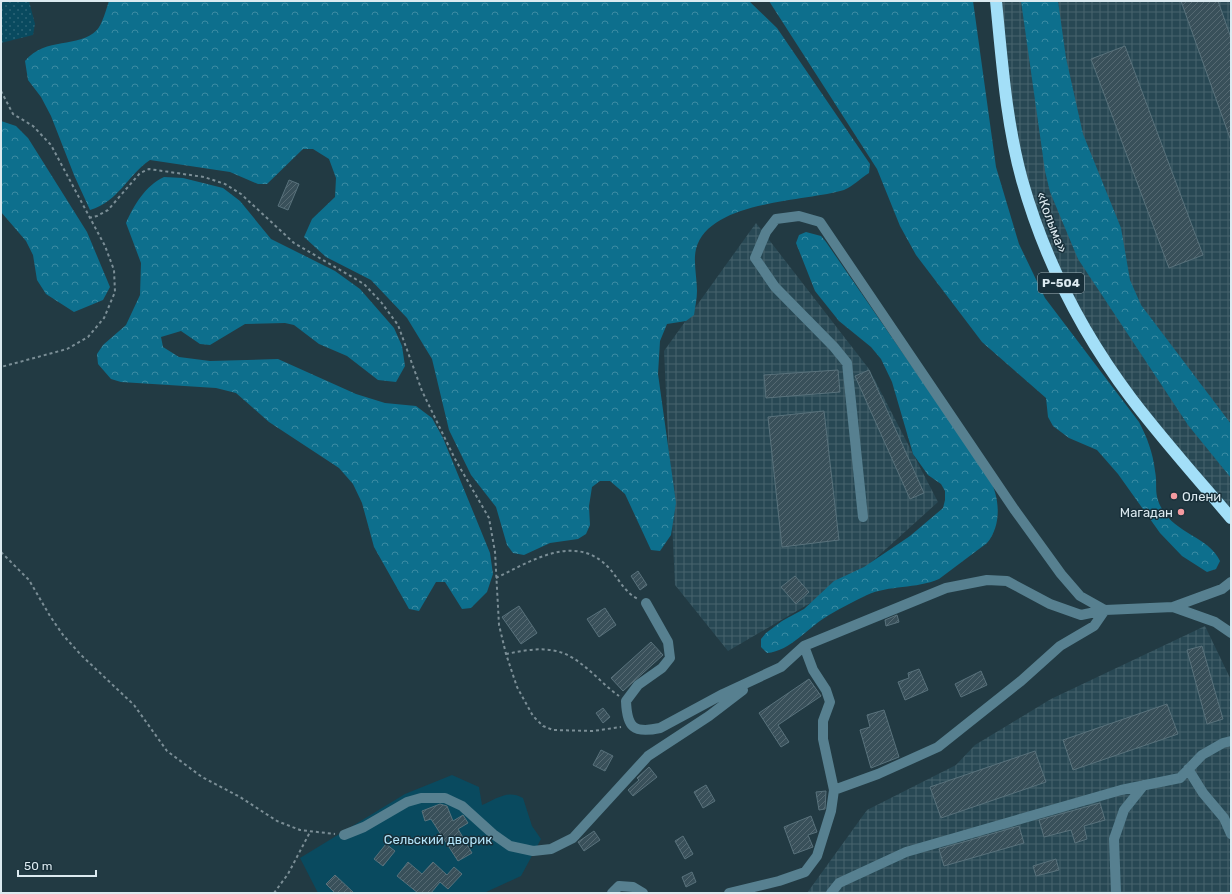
<svg xmlns="http://www.w3.org/2000/svg" width="1232" height="894" font-family="Rubik,sans-serif">
<style>
.industrial{fill:url(#industrial-grid)}
.grass{fill:url(#grass-dots)}
.forest{fill:url(#forest-crowns)}
.green{fill:#094a5f}
.building{fill:url(#building-hatch);stroke:#59727c}
.lines{fill:none;stroke-linecap:round;stroke-linejoin:round}
.path{stroke:#7b8e96;stroke-width:2;stroke-dasharray:3 3;stroke-linecap:butt}
.minor{stroke:#578090;stroke-width:10}
.highway{stroke:#a3dff8;stroke-width:12}
.poi-dot{fill:#f49aa0;stroke:#182f39;stroke-width:1.5}
.labels{text-anchor:middle;stroke-width:3;stroke-linejoin:round;paint-order:stroke}
.shield{fill:#182f39;stroke:#a1b2b9;stroke-width:1}
.shield-label{font-size:12px;font-weight:bold;fill:#dceaf0}
.street-label{font-size:13px;fill:#dceaf0;stroke:#182f39}
.poi-label{font-size:13px;fill:#dceaf0;stroke:#182f39;text-anchor:start}
.park-label{font-size:13px;fill:#b3e4f9;stroke:#182f39}
</style>
<defs>
<pattern id="industrial-grid" width="8" height="8" patternUnits="userSpaceOnUse"><rect width="8" height="8" fill="#284854"/><path d="M0 4h8M4 0v8" fill="none" stroke="#47636d"/></pattern>
<pattern id="grass-dots" width="8" height="8" patternUnits="userSpaceOnUse"><rect width="8" height="8" fill="#094a5f"/><path d="M2 2h.1M6 6h.1" fill="none" stroke="#2c6476" stroke-width="1.8" stroke-linecap="round"/></pattern>
<pattern id="forest-crowns" width="20" height="18" patternUnits="userSpaceOnUse"><rect width="20" height="18" fill="#0d6f8d"/><path d="M2 6a3 3 0 1 1 6 0M12 15a3 3 0 1 1 6 0" fill="none" stroke="#3b8ba3"/></pattern>
<pattern id="building-hatch" width="6" height="6" patternUnits="userSpaceOnUse"><rect width="6" height="6" fill="#39505a"/><path d="M-1 1l2-2M0 6l6-6M5 7l2-2" fill="none" stroke="#556972"/></pattern>
</defs>
<rect width="100%" height="100%" fill="#223a43"/>
<path class="industrial" d="M 996,1 L 1231,1 L 1231,518 L 1086,330 L 1022,179 Z
M 756,223 L 869,369 L 938,502 L 855,577 L 728,651 L 675,585 L 664,351 Z
M 1205,626 L 1231,680 L 1231,893 L 807,893 L 867,810 L 956,765 L 975,745 L 1051,699 Z"/>
<path class="grass" d="M 1,1 L 29,1 L 35,24 L 33,35 L 1,43 Z"/>
<path class="forest" d="M 109,1 L 749,1 L 777,28 L 870,164 L 869,173 C 861,178 852,187 844,190 C 804,202 709,200 696,249 C 693,261 697,278 697,291 C 697,299 695,307 694,315 L 686,321 L 667,324 L 660,341 L 658,374 L 676,503 L 671,535 L 660,551 L 651,550 L 625,494 L 610,481 L 600,481 L 592,487 L 589,506 L 590,525 L 586,534 L 578,539 L 550,543 L 524,555 L 513,553 L 507,545 L 496,507 L 471,475 L 449,430 L 432,359 L 407,318 L 371,280 L 326,257 L 304,237 L 312,219 L 335,197 L 336,178 L 329,159 L 313,149 L 303,149 L 267,184 L 258,184 L 230,172 L 150,160 C 127,176 119,201 90,210 L 74,175 L 51,116 L 41,97 L 28,80 L 25,61 C 46,36 78,49 97,30 C 102,25 107,7 109,1 Z
M 769,1 L 973,1 L 996,167 L 1019,244 L 1045,298 L 1139,422 C 1147,437 1153,453 1155,471 C 1158,486 1153,493 1162,509 C 1175,533 1210,538 1220,561 L 1216,569 L 1207,572 L 1182,556 L 1160,533 L 1118,474 L 1097,450 L 1069,438 L 1053,426 L 1048,417 L 1046,398 L 982,342 L 916,255 L 900,226 L 877,169 Z
M 1021,1 L 1058,1 L 1066,58 L 1083,134 L 1121,228 L 1130,280 L 1141,305 L 1231,424 L 1231,478 L 1188,425 L 1078,259 L 1050,192 L 1045,171 Z
M 1,121 L 16,126 L 28,138 L 87,232 L 110,287 L 103,300 L 74,312 L 46,294 L 37,280 L 33,255 L 26,241 L 1,212 Z
M 164,177 L 183,178 L 223,188 L 240,201 L 271,239 L 335,271 L 360,289 L 394,328 L 402,346 L 405,366 L 396,382 L 378,380 L 347,356 L 319,344 L 294,325 L 285,323 L 245,324 L 210,345 L 200,344 L 181,331 L 161,337 L 163,347 L 179,357 L 210,361 L 278,359 L 356,394 L 385,403 L 416,406 L 432,418 L 443,438 L 490,553 L 493,574 L 487,592 L 471,608 L 462,609 L 445,582 L 436,582 L 419,611 L 409,609 L 374,547 L 362,503 L 353,484 L 339,468 L 269,422 L 236,393 L 216,388 L 121,382 L 111,379 L 98,364 L 97,354 L 103,345 L 126,325 L 140,295 L 141,263 L 126,223 C 134,205 145,186 164,177 Z
M 806,232 L 821,236 L 826,242 L 989,478 C 1000,497 1002,525 987,543 L 939,579 C 916,589 889,585 867,595 C 854,601 841,608 829,615 C 808,627 791,651 767,653 L 761,647 L 761,639 L 766,633 L 782,621 L 804,609 L 834,581 L 864,567 L 910,536 L 943,508 L 945,500 L 945,491 L 941,484 L 928,475 L 913,454 L 892,382 L 881,359 L 871,347 L 839,321 L 815,291 L 796,243 L 799,235 Z"/>
<path class="green" d="M 452,775 L 479,787 L 482,805 C 496,799 508,789 523,798 L 532,826 L 541,839 L 521,876 L 484,893 L 318,893 L 300,858 L 405,794 Z"/>
<path class="building" d="M 1181,1 L 1218,1 L 1231,38 L 1231,141 Z
M 1125,46 L 1203,255 L 1169,268 L 1091,59 Z
M 289,180 L 299,184 L 288,210 L 278,206 Z
M 838,370 L 840,392 L 766,398 L 764,375 Z
M 869,370 L 924,493 L 910,499 L 855,376 Z
M 824,411 L 839,540 L 782,547 L 768,417 Z
M 638,571 L 647,585 L 640,590 L 631,576 Z
M 795,576 L 809,592 L 796,604 L 781,587 Z
M 519,606 L 537,633 L 521,644 L 502,617 Z
M 605,608 L 616,625 L 599,637 L 587,619 Z
M 897,615 L 899,622 L 886,626 L 885,620 Z
M 651,642 L 663,655 L 623,691 L 611,678 Z
M 1202,646 L 1223,719 L 1207,724 L 1187,650 Z
M 919,669 L 928,690 L 905,700 L 898,682 L 909,678 L 908,673 Z
M 981,671 L 987,685 L 961,697 L 955,684 Z
M 809,679 L 821,696 L 778,725 L 789,742 L 781,747 L 759,713 Z
M 1167,704 L 1178,734 L 1073,770 L 1063,740 Z
M 603,708 L 610,717 L 603,723 L 596,713 Z
M 884,710 L 899,757 L 871,768 L 860,730 L 870,727 L 867,715 Z
M 601,750 L 613,756 L 605,771 L 593,765 Z
M 1035,751 L 1046,782 L 941,818 L 930,787 Z
M 649,767 L 657,777 L 633,796 L 628,790 L 639,780 L 637,778 Z
M 706,785 L 715,801 L 703,808 L 694,792 Z
M 826,791 L 825,809 L 819,810 L 816,792 Z
M 1100,803 L 1105,820 L 1084,826 L 1087,839 L 1075,843 L 1071,830 L 1044,837 L 1039,820 Z
M 440,804 L 447,806 L 453,821 L 463,815 L 468,823 L 458,829 L 472,853 L 458,861 L 431,819 L 425,821 L 422,811 Z
M 811,816 L 817,832 L 808,835 L 813,847 L 794,854 L 784,827 Z
M 1019,826 L 1024,843 L 944,866 L 939,849 Z
M 594,831 L 600,840 L 584,851 L 578,842 Z
M 683,836 L 693,854 L 685,859 L 675,841 Z
M 386,844 L 395,851 L 383,866 L 374,859 Z
M 1056,859 L 1059,870 L 1036,876 L 1033,866 Z
M 408,862 L 422,874 L 433,862 L 447,875 L 454,867 L 462,874 L 448,889 L 440,882 L 431,893 L 418,893 L 397,876 Z
M 692,872 L 696,882 L 686,887 L 682,877 Z
M 335,875 L 354,893 L 335,893 L 326,884 Z"/>
<g class="lines">
<path class="path" d="M 1,91 L 13,114 L 33,126 L 51,145 L 105,246 L 114,270 L 115,292 L 104,318 L 88,337 L 67,349 L 1,367
M 89,218 L 97,216 L 108,210 L 140,173 L 149,169 L 204,177 L 225,184 L 241,194 L 294,243 L 364,284 L 381,302 L 398,325 L 422,391 L 455,459 L 489,518 L 495,552 L 499,625 L 506,654 L 517,687 L 533,716 L 543,726 L 553,730 L 593,731 L 621,727
M 1,552 L 29,580 L 50,616 L 63,635 L 81,655 L 134,705 L 167,751 L 202,777 L 240,797 L 277,821 L 300,830 L 335,834
M 496,578 C 531,561 576,532 609,568 C 619,579 625,593 638,599
M 506,654 C 522,651 539,647 556,651 C 580,656 599,682 619,696
M 274,893 L 288,874 L 310,832"/>
<path class="minor" d="M 863,517 L 847,363 L 834,347 L 775,287 L 755,258 L 766,232 L 776,219 L 799,216 L 820,222 L 1014,509 L 1061,574 L 1080,596 L 1105,610 L 1173,607 L 1215,622 L 1231,633
M 646,603 L 668,642 L 670,658 L 662,668 L 638,685 L 626,701 C 627,727 633,734 660,728 L 723,694 L 781,667 L 804,646 L 946,588 L 987,580 L 1007,581 L 1050,604 L 1081,615 L 1105,610 L 1094,626 L 1060,646 L 1021,681 L 938,747 L 878,774 L 834,790
M 1173,607 L 1222,589 L 1231,582
M 1188,769 L 1203,793 L 1224,818 L 1231,834
M 344,835 L 364,827 L 407,802 L 421,798 L 445,798 L 462,806 L 493,834 L 510,846 L 533,851 L 551,849 L 573,838 L 648,756 L 709,716 L 743,690
M 612,893 L 619,886 L 633,887 L 643,893
M 729,893 L 779,881 L 805,872 L 817,856 L 831,811 L 834,790 L 823,739 L 823,721 L 830,702 L 826,690 L 813,670 L 804,646
M 831,893 L 839,883 L 906,852 L 1121,790 L 1180,778 L 1202,755 L 1223,743 L 1231,741
M 1116,893 L 1114,839 L 1124,810 L 1144,785"/>
<path class="highway" d="M 996,1 C 1002,61 1006,122 1022,180 C 1044,258 1082,333 1131,398 C 1162,439 1197,478 1231,518"/>
</g>
<g class="poi-dot">
<circle cx="1174" cy="496" r="4"/>
<circle cx="1181" cy="512" r="4"/>
</g>
<g class="labels">
<rect class="shield" x="1038" y="273" width="46" height="20" rx="3"/>
<g class="shield-label">
<text x="1061" y="287">Р-504</text>
</g>
<g class="street-label">
<text transform="translate(1052 222) rotate(69)" y="5">«Колыма»</text>
</g>
<g class="poi-label">
<text x="1182" y="501">Олени</text>
<text x="1173" y="517" text-anchor="end">Магадан</text>
</g>
<g class="park-label">
<text x="438" y="844">Сельский дворик</text>
</g>
</g>
<rect width="1232" height="894" fill="none" stroke="#dceaf0" stroke-width="4"/>
<path d="M18 870v6h78v-6" fill="none" stroke="#dceaf0" stroke-width="2"/>
<text x="24" y="870" font-size="12" fill="#dceaf0" stroke="#182f39" stroke-width="3" paint-order="stroke">50 m</text>
</svg>
